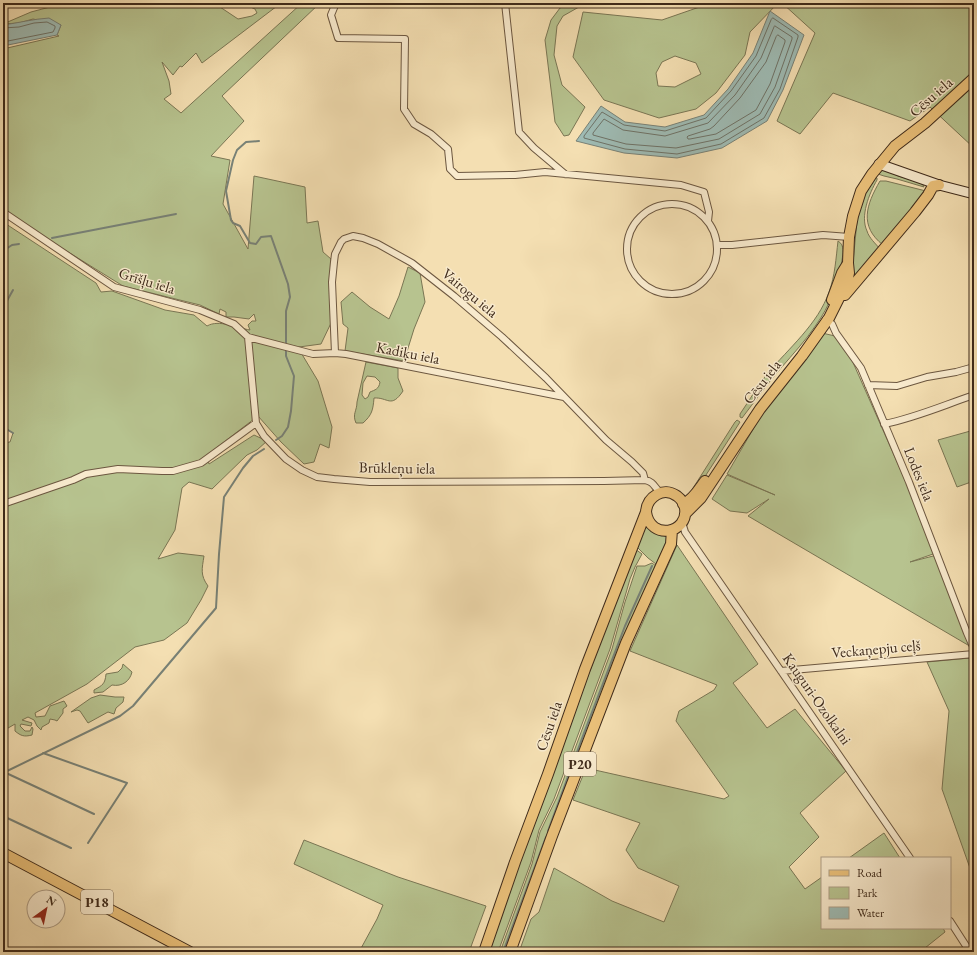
<svg xmlns="http://www.w3.org/2000/svg" width="977" height="955" font-family="'EB Garamond',serif">
<style>
.green{fill:#b7c38f;stroke:#7a7654;fill-rule:evenodd}
.water{fill:#9ebbb4;stroke:#788176}
.lines{fill:none;stroke-linecap:round;stroke-linejoin:round}
.shore{stroke:#6e7267;stroke-width:1}
.stream{stroke:#788176;stroke-width:2}
.street-casing{stroke:#6c5740;stroke-width:8}
.secondary-casing{stroke:#3e2a1a;stroke-width:11}
.primary-casing{stroke:#3e2a1a;stroke-width:12}
.street{stroke:#f8eacd;stroke-width:6}
.secondary{stroke:#f8eacd;stroke-width:9}
.primary{stroke:#eac079;stroke-width:10}
.labels{text-anchor:middle;stroke-width:3;stroke-linejoin:round;paint-order:stroke}
.shield{fill:#f8eacd;stroke:#766450;stroke-width:1}
.shield-label{font-size:14px;font-weight:bold;fill:#3e2a1a}
.street-label{font-size:15px;fill:#3e2a1a;stroke:#f8eacd}
</style>
<rect width="100%" height="100%" fill="#f4dfb2"/>
<filter id="stains"><feTurbulence type="fractalNoise" baseFrequency=".005" numOctaves="4"/><feColorMatrix values="0 0 0 0 .2 0 0 0 0 .09 0 0 0 0 .02 0 0 0 .5 -.17"/></filter>
<radialGradient id="worn" r=".72"><stop offset=".6" stop-color="#630" stop-opacity="0"/><stop offset="1" stop-color="#630" stop-opacity=".3"/></radialGradient>
<path class="green" d="M 65,3 L 214,3 L 238,19 L 252,16 L 257,13 L 255,9 L 241,3 L 281,3 L 202,63 L 196,53 L 182,67 L 180,66 L 173,75 L 162,62 L 169,81 L 171,94 L 164,99 L 181,113 L 302,3 L 320,3 L 222,96 L 244,121 L 211,156 L 230,160 L 223,204 L 248,249 L 254,176 L 305,187 L 307,223 L 318,221 L 323,252 L 331,259 L 332,321 L 321,344 L 299,347 L 300,351 L 318,381 L 332,427 L 329,448 L 320,444 L 314,462 L 304,464 L 281,442 L 258,416 L 207,455 L 209,464 L 254,435 L 267,441 L 257,450 L 247,455 L 212,489 L 189,482 L 182,488 L 175,530 L 158,559 L 178,553 L 204,556 C 202,569 200,575 208,586 L 201,600 L 187,623 L 164,640 L 135,647 L 87,684 L 35,713 L 36,717 L 45,716 L 50,706 L 64,701 L 67,706 L 63,709 L 63,713 L 57,721 L 55,720 L 50,719 L 49,723 L 42,727 L 41,730 L 37,726 L 34,720 L 28,717 L 22,720 L 32,723 L 31,726 L 21,724 L 20,726 L 25,731 L 30,731 L 32,727 L 33,729 L 32,735 C 24,737 21,736 15,731 L 15,724 L 3,731 L 3,443 L 10,442 L 13,433 L 3,427 L 3,222 L 96,283 L 101,292 L 112,291 L 165,310 L 194,315 L 207,326 C 219,319 237,328 250,330 L 248,325 L 252,321 L 256,321 L 254,314 L 249,319 L 234,317 L 226,317 L 226,312 L 220,309 L 219,314 L 200,305 L 123,286 L 39,234 L 3,208 L 3,49 L 59,36 L 57,35 L 61,25 L 33,19 L 19,23 L 3,24 L 31,12 Z
M 570,3 L 586,3 L 563,16 L 557,26 L 554,55 L 562,85 L 585,107 L 569,135 L 564,136 L 555,122 L 545,40 L 551,20 L 560,8 Z
M 711,3 L 778,3 L 750,32 L 745,55 L 716,93 L 696,109 L 659,118 L 604,100 L 573,57 L 583,12 L 662,20 ZM 675,56 L 696,63 L 701,74 L 675,87 L 658,86 L 656,73 L 662,62 Z
M 782,3 L 974,3 L 974,148 L 930,107 L 910,121 L 833,93 L 800,134 L 777,121 L 815,33 Z
M 880,170 L 887,170 L 898,176 L 919,182 L 923,185 L 924,187 L 897,179 L 884,176 L 875,173 Z
M 873,176 L 877,178 L 877,180 C 869,194 860,216 867,231 C 869,238 876,244 880,249 L 851,284 L 857,221 L 862,199 Z
M 880,181 L 886,181 L 926,191 L 883,245 C 859,226 866,205 880,181 Z
M 838,241 C 845,245 843,254 842,260 C 839,283 829,307 816,325 C 806,340 793,354 781,368 C 767,384 755,401 742,418 L 740,417 L 740,414 C 749,401 757,387 767,374 C 789,348 818,324 829,292 C 835,276 836,258 838,241 Z
M 408,267 L 420,273 L 425,302 L 414,329 L 404,361 L 345,351 L 348,328 L 343,324 L 341,302 L 352,292 L 370,307 L 389,319 L 399,296 Z
M 822,333 L 835,336 L 851,358 L 917,507 L 936,553 L 910,562 L 937,555 L 973,648 L 748,516 L 769,499 L 747,513 L 730,511 L 712,499 L 727,475 L 775,495 L 727,474 L 770,400 Z
M 366,362 L 398,368 L 398,378 L 403,391 C 391,409 388,397 374,398 C 373,410 372,415 363,423 L 356,423 C 352,414 357,411 357,402 ZM 367,376 L 375,377 L 380,382 C 379,389 375,390 370,392 L 368,397 L 365,399 L 362,395 L 363,383 Z
M 737,420 L 740,422 L 697,489 L 688,496 L 735,422 Z
M 974,430 L 974,481 L 957,487 L 938,440 Z
M 644,524 L 660,534 L 669,538 L 656,564 L 648,558 L 636,546 Z
M 677,545 L 758,664 L 733,683 L 767,728 L 795,709 L 846,771 L 800,813 L 819,837 L 789,867 L 805,889 L 822,877 L 822,928 L 943,928 L 945,932 L 920,952 L 519,952 L 531,919 L 539,912 L 554,868 L 612,901 L 664,922 L 679,886 L 638,868 L 626,850 L 640,823 L 573,800 L 586,768 L 724,799 L 729,796 L 676,721 L 679,711 L 714,690 L 717,685 L 630,651 Z
M 635,549 L 642,554 L 635,567 L 630,579 L 610,649 L 554,799 L 539,830 L 531,862 L 498,952 L 486,952 Z
M 652,563 L 656,566 L 641,598 L 617,656 L 506,952 L 500,952 L 532,864 L 540,832 L 557,797 L 612,649 L 625,602 L 637,566 L 645,566 Z
M 970,658 L 974,662 L 974,871 L 971,871 L 942,789 L 949,711 L 927,662 Z
M 123,664 L 132,672 C 130,681 122,687 112,685 L 103,692 L 94,693 L 94,690 C 103,685 105,684 106,674 L 118,672 L 122,668 Z
M 100,695 L 115,697 L 124,697 L 123,702 L 116,708 L 114,714 L 108,712 L 88,723 L 80,711 L 77,710 L 71,712 L 91,698 Z
M 884,833 L 900,858 L 849,858 Z
M 304,840 L 398,877 L 486,906 L 469,952 L 359,952 L 377,919 L 383,905 L 294,864 Z"/>
<path class="water" d="M 770,11 L 804,35 L 783,90 L 767,121 L 722,148 L 677,158 L 624,153 L 576,141 L 601,106 L 625,122 L 665,127 L 704,115 L 728,89 L 753,53 Z
M 49,18 L 61,25 L 57,35 L 3,46 L 3,25 C 18,23 33,19 49,18 Z"/>
<g class="lines">
<path class="shore" d="M 773,18 L 798,35 L 798,37 L 780,89 L 764,118 L 721,144 L 677,154 L 625,149 L 584,138 L 584,136 L 602,112 L 624,125 L 665,131 L 706,118 L 731,91 L 756,56 L 771,20 Z
M 775,26 L 792,37 L 792,39 L 775,87 L 760,114 L 719,139 L 676,148 L 626,144 L 593,135 L 593,133 L 604,119 L 623,130 L 665,136 L 708,123 L 735,95 L 761,58 L 774,27 Z
M 3,28 L 19,27 L 34,23 L 47,22 L 55,26 L 55,28 L 53,32 L 3,42
M 778,35 L 785,40 L 785,42 L 770,84 L 756,110 L 716,134 L 690,139 L 688,139 L 687,137 L 688,136 L 710,129 L 714,126 L 740,98 L 766,62 L 776,37 Z"/>
<path class="stream" d="M 259,141 L 246,142 L 237,150 L 233,160 L 226,191 L 231,220 L 233,223 L 240,226 L 250,243 L 256,244 L 261,237 L 271,236 L 288,284 L 290,297 L 286,311 L 286,344
M 52,238 L 176,214
M 3,251 L 12,245 L 19,244
M 3,308 L 13,290
M 3,427 L 13,433
M 276,440 L 282,436 L 288,427 L 291,411 L 294,376 L 286,356 L 286,350
M 43,753 L 127,783 L 88,843
M 4,772 L 94,814
M 3,773 L 120,716 L 133,706 L 216,608 L 219,554 L 224,497 L 243,468 L 253,456 L 264,449
M 3,816 L 71,848
M 548,831 L 584,733 L 625,626 L 652,566
M 503,952 L 546,837"/>
<defs>
<path id="street" d="M 336,3 L 331,15 L 338,38 L 405,39 L 404,109 L 414,124 L 431,134 L 448,149 L 450,169 L 457,176 L 515,175 L 545,172 L 681,185 L 704,192 L 709,212 L 708,221
M 505,3 L 519,132 L 534,148 L 565,174
M627 249a45 45 0 1 1 90 0a45 45 0 1 1-90 0Z
M 3,212 L 114,287 L 200,310 L 234,324 L 248,337 L 313,354 L 335,353 L 346,354 L 564,397
M 717,245 L 732,245 L 823,235 L 849,237
M 826,319 L 832,324 L 836,333 L 861,368 L 909,482 L 967,633 L 974,649
M 248,337 L 256,423 L 264,436 L 286,459 L 302,470 L 317,477 L 334,479 L 370,482 L 604,481 L 645,480 C 655,482 654,488 661,493
M 335,353 L 332,282 L 334,262 L 335,254 L 341,242 L 344,239 L 353,236 L 363,238 L 378,244 L 412,263 L 454,296 L 502,337 L 546,378 L 606,440 L 632,462 L 643,473 L 645,480
M 868,385 L 897,386 L 927,377 L 956,372 L 974,367
M 884,424 C 915,418 944,405 974,395
M 3,504 L 73,480 L 86,474 L 118,469 L 162,471 L 173,471 L 201,463 L 256,423
M 682,522 L 685,532 L 910,858
M 781,671 L 974,654
M 950,921 L 970,952"/>
<path id="secondary" d="M 879,164 L 939,185 L 974,194"/>
<path id="primary" d="M 845,295 L 915,212 L 928,195 L 933,186 L 939,185
M 832,300 L 842,273 L 847,265
M 683,504 C 693,500 699,489 705,481
M 685,514 L 701,498 L 760,409 L 802,356 L 829,318 L 847,282 L 849,273 L 848,263 L 849,237 L 853,216 L 861,191 L 872,174 L 895,146 L 925,123 L 974,78
M 3,853 L 190,952
M 484,952 L 515,862 L 548,774 L 585,669 L 646,512 C 647,497 663,486 677,496 C 681,499 684,503 685,508 C 689,534 650,541 646,512
M 510,952 L 552,836 L 626,643 L 671,544 L 672,530"/>
</defs>
<use href="#street" class="street-casing"/>
<use href="#secondary" class="secondary-casing"/>
<use href="#primary" class="primary-casing"/>
<use href="#street" class="street"/>
<use href="#secondary" class="secondary"/>
<use href="#primary" class="primary"/>
</g>
<g class="labels">
<g class="shield">
<rect x="564" y="752" width="32" height="24" rx="3"/>
<rect x="81" y="890" width="32" height="24" rx="3"/>
</g>
<g class="shield-label">
<text x="580" y="769">P20</text>
<text x="97" y="907">P18</text>
</g>
<g class="street-label">
<text transform="translate(931 97) rotate(-41)" y="5">Cēsu iela</text>
<text transform="translate(147 281) rotate(17)" y="5">Grīšļu iela</text>
<text transform="translate(470 293) rotate(40)" y="5">Vairogu iela</text>
<text transform="translate(408 353) rotate(11)" y="5">Kadiķu iela</text>
<text transform="translate(762 382) rotate(-52)" y="5">Cēsu iela</text>
<text transform="translate(397 468) rotate(1)" y="5">Brūkleņu iela</text>
<text transform="translate(919 474) rotate(68)" y="5">Lodes iela</text>
<text transform="translate(876 649) rotate(-5)" y="5">Veckaņepju ceļš</text>
<text transform="translate(817 699) rotate(55)" y="5">Kauguri-Ozolkalni</text>
<text transform="translate(549 726) rotate(-71)" y="5">Cēsu iela</text>
</g>
</g>
<rect width="977" height="955" fill="none" stroke="#f4dfb2" stroke-width="16"/>
<rect x="4" y="4" width="969" height="947" fill="none" stroke="#3e2a1a" stroke-width="2"/>
<rect x="8" y="8" width="961" height="939" fill="none" stroke="#3e2a1a"/>
<rect x="821" y="857" width="130" height="72" fill="#f8eacd" stroke="#ae9d85"/>
<rect x="829" y="870" width="20" height="6" fill="#eac079" stroke="#ae9d85"/>
<text x="857" y="877" font-size="12" fill="#3e2a1a">Road</text>
<rect x="829" y="887" width="20" height="12" fill="#b7c38f" stroke="#ae9d85"/>
<text x="857" y="897" font-size="12" fill="#3e2a1a">Park</text>
<rect x="829" y="907" width="20" height="12" fill="#9ebbb4" stroke="#ae9d85"/>
<text x="857" y="917" font-size="12" fill="#3e2a1a">Water</text>
<g transform="translate(46 909) rotate(33)"><circle r="19" fill="#f8eacd" stroke="#ae9d85"/>
<path d="M0-3L7 15L0 10L-7 15Z" fill="#8f2418"/>
<text y="-6" font-size="11" font-weight="bold" text-anchor="middle" fill="#3e2a1a">N</text>
</g>
<rect width="100%" height="100%" filter="url(#stains)"/>
<rect width="100%" height="100%" fill="url(#worn)"/>
</svg>
